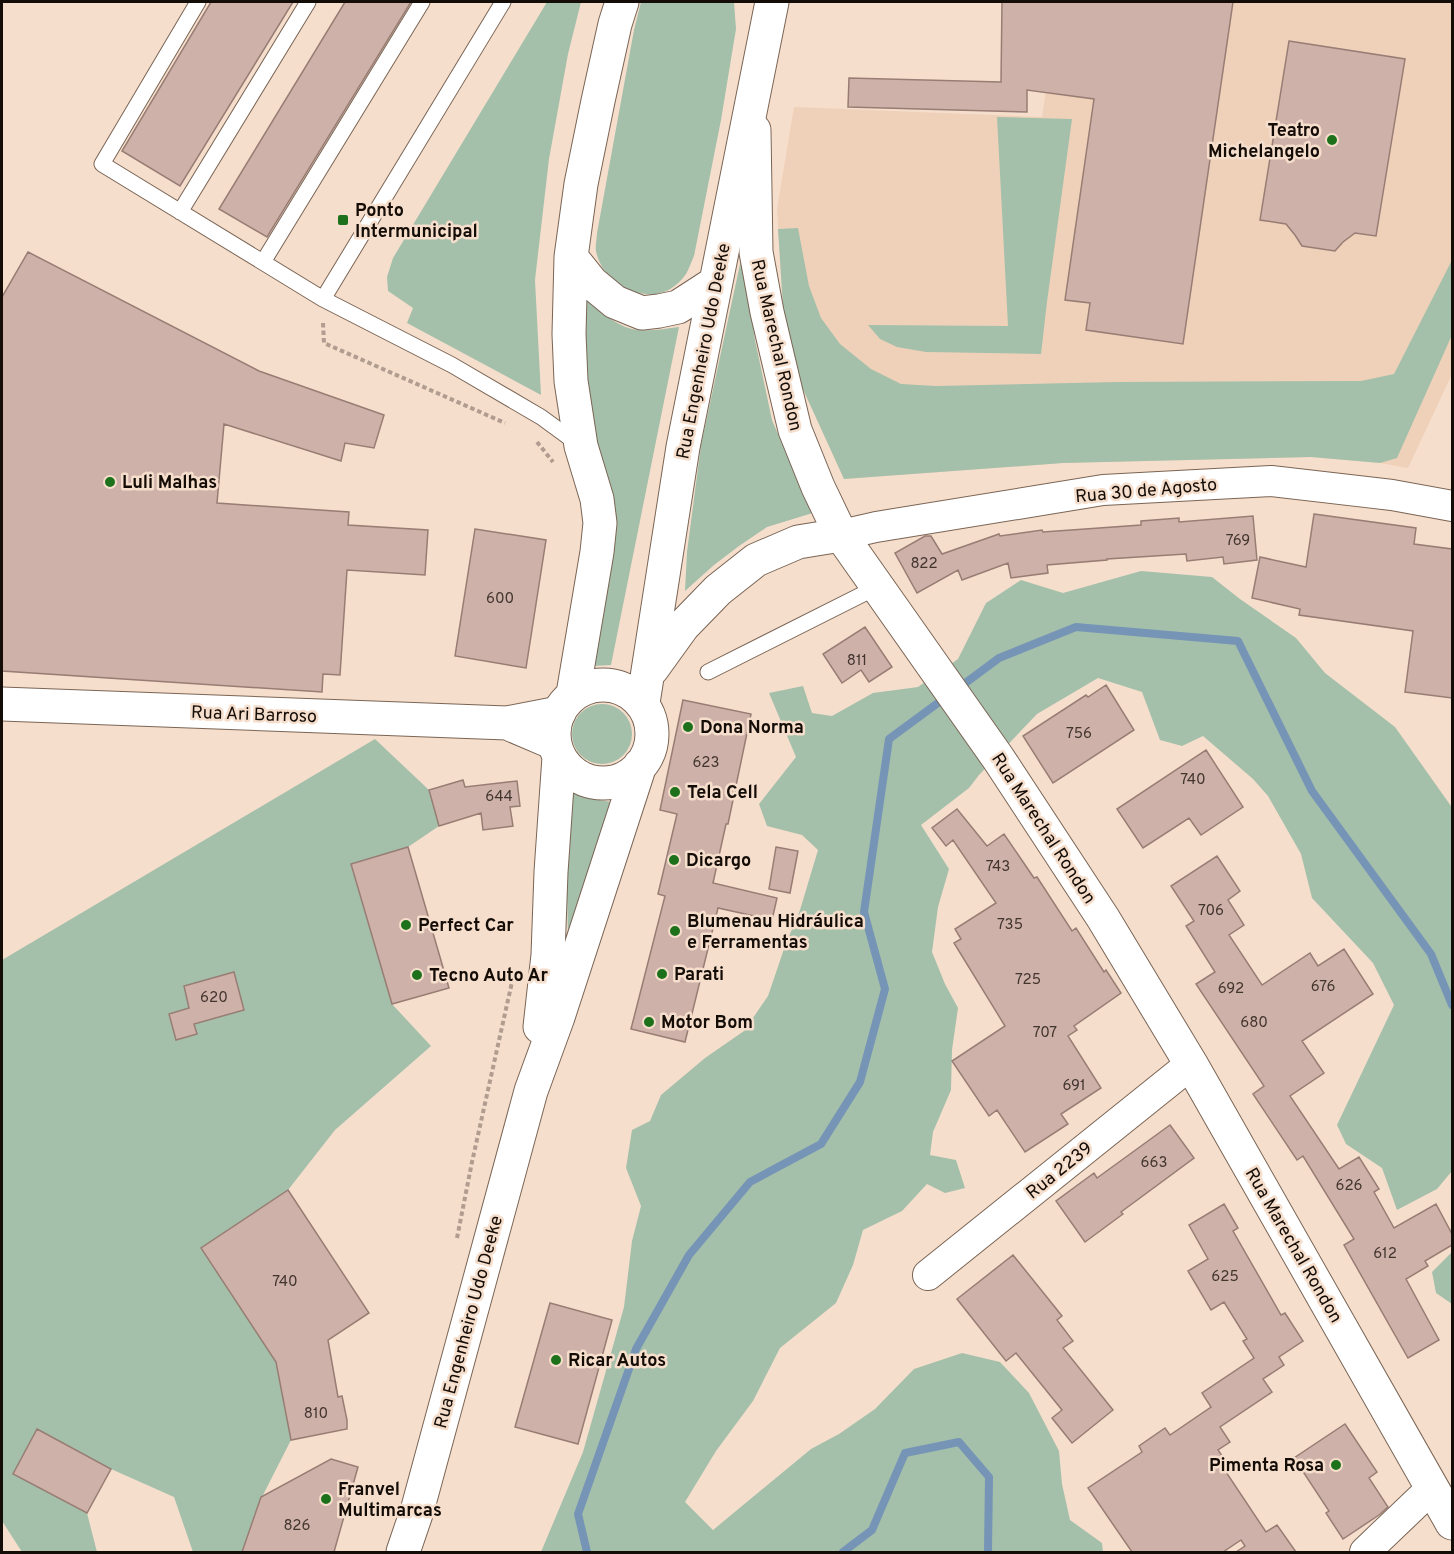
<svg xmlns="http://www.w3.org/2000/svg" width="1454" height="1554" font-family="Overpass,sans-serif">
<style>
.built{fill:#efd1b9}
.green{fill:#a4c0ab}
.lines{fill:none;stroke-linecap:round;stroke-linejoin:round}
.stream{stroke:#7694b6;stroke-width:8}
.building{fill:#ceb1a8;stroke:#987d74;stroke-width:1.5}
.lane-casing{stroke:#7a6555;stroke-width:17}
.street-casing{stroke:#7a6555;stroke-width:32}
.secondary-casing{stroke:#7a6555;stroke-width:35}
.primary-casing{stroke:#7a6555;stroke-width:35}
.path{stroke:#b09d8f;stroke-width:4;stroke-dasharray:4.5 3;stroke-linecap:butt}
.lane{stroke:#fff;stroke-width:15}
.street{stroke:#fff;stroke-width:30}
.secondary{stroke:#fff;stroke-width:33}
.primary{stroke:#fff;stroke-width:33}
.poi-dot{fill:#1d711b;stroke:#f6decc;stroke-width:2}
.labels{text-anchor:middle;stroke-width:5;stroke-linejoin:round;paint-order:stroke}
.number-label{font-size:15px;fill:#42352e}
.poi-label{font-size:18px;font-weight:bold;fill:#140c06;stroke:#f6decc;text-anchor:start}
.street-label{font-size:18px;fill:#140c06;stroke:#f6decc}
</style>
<rect width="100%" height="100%" fill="#f6decc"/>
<path class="built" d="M 1060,2 L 1452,2 L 1452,374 L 1408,468 L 1380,463 L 1311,457 L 1063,463 L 844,479 L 802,387 L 783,307 L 777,209 L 794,107 L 1042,117 Z"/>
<path class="green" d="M 547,2 L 581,2 L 568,54 L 549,159 L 535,280 L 541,395 L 407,323 L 413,308 L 388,291 L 387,277 L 393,258 Z
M 641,2 L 734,2 L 736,29 L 721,120 L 694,256 C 691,262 689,269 686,274 C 668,300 640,299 616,282 C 607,276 598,263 596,251 C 595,246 597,238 597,233 L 634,30 Z
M 997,117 L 1072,119 L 1047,302 L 1041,354 L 926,352 L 897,347 L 880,339 L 868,325 L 1008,326 Z
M 798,228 L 809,286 L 821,318 L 840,344 L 871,369 L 901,384 L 936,386 L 1116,382 L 1361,381 L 1394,374 L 1452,260 L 1452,335 L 1397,458 L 1380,463 L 1311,457 L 1063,463 L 844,479 L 802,387 L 783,307 L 778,229 Z
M 745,241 L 748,293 L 755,340 L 772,420 L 797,479 L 816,512 L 767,527 L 739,546 L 714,565 L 685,591 L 687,552 L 701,445 Z
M 584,298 C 597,309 615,325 632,329 C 647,332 663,329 679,327 L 611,665 L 594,666 Z
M 1141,571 L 1212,577 L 1240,599 L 1296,638 L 1325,673 L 1395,727 L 1451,806 L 1452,810 L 1452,1171 L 1437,1189 L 1397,1210 L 1382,1168 L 1346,1144 L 1337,1125 L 1394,1005 L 1373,963 L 1312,898 L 1301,854 L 1268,796 L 1253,779 L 1203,736 L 1182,746 L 1160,740 L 1142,692 L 1098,678 L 1037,714 L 979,775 L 969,788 L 921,825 L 949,869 L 938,907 L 932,952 L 945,984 L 958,1008 L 952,1050 L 951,1090 L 933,1132 L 930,1155 L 956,1160 L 965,1188 L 945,1193 L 927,1184 L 902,1211 L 863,1230 L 853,1265 L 836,1303 L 780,1348 L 753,1401 L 716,1451 L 685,1502 L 713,1530 L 811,1449 L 839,1434 L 875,1409 L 914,1369 L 962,1353 L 1000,1362 L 1029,1393 L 1059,1451 L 1062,1484 L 1070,1520 L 1102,1543 L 1103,1552 L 541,1552 L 583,1452 L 624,1307 L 632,1241 L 641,1206 L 626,1168 L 632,1130 L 650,1121 L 661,1095 L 705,1058 L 744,1031 L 768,996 L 785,946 L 800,910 L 818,850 L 802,835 L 767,826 L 759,804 L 796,757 L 769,693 L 803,686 L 812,713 L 832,716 L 873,693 L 918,687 L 958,659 L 986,603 L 1021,580 L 1063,593 Z
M572 734a30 30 0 1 1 60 0a30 30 0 1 1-60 0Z
M 375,739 L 429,790 L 439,826 L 408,847 L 351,864 L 392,1004 L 431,1046 L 335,1130 L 288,1190 L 201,1248 L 282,1371 L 280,1383 L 291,1440 L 262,1497 L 242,1552 L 193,1552 L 174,1497 L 111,1469 L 37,1430 L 13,1474 L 87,1513 L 97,1552 L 22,1552 L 2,1521 L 2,960 Z
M 567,789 C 582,797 596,800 613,802 L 595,849 L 568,938 L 567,894 Z
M 1452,1252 L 1452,1304 L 1436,1293 L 1432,1272 Z"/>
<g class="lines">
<path class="stream" d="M 956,690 L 999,658 L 1076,627 L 1238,641 L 1312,791 L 1431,954 L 1452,1005
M 587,1552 L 578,1514 L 636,1349 L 689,1255 L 750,1182 L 821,1144 L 860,1082 L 885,989 L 864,912 L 889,739 L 946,697
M 843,1552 L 872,1530 L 905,1453 L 959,1442 L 989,1477 L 988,1552"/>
</g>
<path class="building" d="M 211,2 L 293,2 L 180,186 L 122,151 Z
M 345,2 L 411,2 L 267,237 L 219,209 Z
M 1002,2 L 1233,2 L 1183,344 L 1086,330 L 1090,303 L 1065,300 L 1094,99 L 1027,90 L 1027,112 L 848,107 L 849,78 L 1001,82 Z
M 1289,41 L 1405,59 L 1376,236 L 1355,233 L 1343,242 L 1335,251 L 1302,246 L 1295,235 L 1286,224 L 1260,220 Z
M 28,252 L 259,371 L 384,415 L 374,448 L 345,443 L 341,461 L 224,424 L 217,503 L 349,512 L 348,525 L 428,530 L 425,575 L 347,570 L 340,675 L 323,674 L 322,692 L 2,671 L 2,297 Z
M 1314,514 L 1416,528 L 1414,544 L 1452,549 L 1452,698 L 1405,692 L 1413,631 L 1299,615 L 1300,609 L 1252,598 L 1260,557 L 1306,567 Z
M 1253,516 L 1257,560 L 1224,564 L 1223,557 L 1187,561 L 1186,554 L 1107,559 L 1107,560 L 1047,565 L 1048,573 L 1011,578 L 1008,563 L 962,580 L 958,570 L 917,593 L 895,553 L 925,536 L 931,536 L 942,554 L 999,534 L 1000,536 L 1042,530 L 1043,532 L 1141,525 L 1141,521 L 1179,518 L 1179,522 Z
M 475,529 L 546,540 L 526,668 L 455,656 Z
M 865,627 L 892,667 L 869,682 L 861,670 L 842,683 L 823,654 Z
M 1106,685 L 1134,730 L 1053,783 L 1023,736 L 1086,695 L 1088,697 Z
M 683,700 L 751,714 L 728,824 L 726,824 L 713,883 L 777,898 L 772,920 L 718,908 L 685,1042 L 631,1029 L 665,896 L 658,894 L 677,814 L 660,810 Z
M 1206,750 L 1243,807 L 1201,835 L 1189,818 L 1143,848 L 1117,809 Z
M 463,780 L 465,787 L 517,781 L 520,806 L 510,807 L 513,826 L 483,830 L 481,813 L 439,826 L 429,790 Z
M 957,809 L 987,846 L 1004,834 L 1034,878 L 1037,877 L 1072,931 L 1076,928 L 1104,972 L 1106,970 L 1121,993 L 1074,1026 L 1077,1030 L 1068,1036 L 1101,1088 L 1061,1114 L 1068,1124 L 1025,1152 L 997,1110 L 989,1116 L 952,1061 L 1005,1026 L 954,943 L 961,939 L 955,929 L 996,903 L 953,840 L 946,846 L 932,828 Z
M 408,847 L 449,988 L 392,1004 L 351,864 Z
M 776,847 L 798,851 L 790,893 L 769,889 Z
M 1217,856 L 1240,891 L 1228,900 L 1244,925 L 1229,935 L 1262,985 L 1310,953 L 1318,966 L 1344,949 L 1373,994 L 1302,1041 L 1324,1073 L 1290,1096 L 1339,1169 L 1359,1157 L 1379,1189 L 1374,1192 L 1394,1228 L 1436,1204 L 1452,1234 L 1452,1245 L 1425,1261 L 1428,1266 L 1406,1279 L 1439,1340 L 1408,1358 L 1344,1245 L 1354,1239 L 1303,1156 L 1297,1160 L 1253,1094 L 1264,1086 L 1196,984 L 1215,972 L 1186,926 L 1194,921 L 1171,886 Z
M 234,972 L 244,1010 L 194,1024 L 197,1034 L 176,1040 L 169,1014 L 189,1008 L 184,986 Z
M 1170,1125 L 1194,1158 L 1121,1212 L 1123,1214 L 1085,1242 L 1056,1201 L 1094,1173 L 1097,1178 Z
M 288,1190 L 369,1313 L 328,1340 L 338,1397 L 342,1396 L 347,1420 L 347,1429 L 291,1440 L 276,1362 L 201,1248 Z
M 1224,1204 L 1238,1228 L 1233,1231 L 1281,1315 L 1285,1313 L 1303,1341 L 1279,1357 L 1284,1365 L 1263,1379 L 1272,1392 L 1220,1427 L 1230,1442 L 1218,1450 L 1223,1457 L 1218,1460 L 1266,1532 L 1277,1525 L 1296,1552 L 1236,1552 L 1245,1546 L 1241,1540 L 1223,1552 L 1132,1552 L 1088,1488 L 1142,1452 L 1139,1446 L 1165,1428 L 1170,1435 L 1211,1407 L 1202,1393 L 1254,1358 L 1243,1341 L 1247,1339 L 1224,1302 L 1211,1310 L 1188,1271 L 1208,1259 L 1189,1225 Z
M 1013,1255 L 1062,1316 L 1057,1320 L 1073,1341 L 1063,1348 L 1113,1410 L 1072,1443 L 1052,1418 L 1062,1410 L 1016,1353 L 1006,1361 L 957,1299 Z
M 550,1303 L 612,1320 L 578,1444 L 515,1427 Z
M 1345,1424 L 1377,1472 L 1369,1478 L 1388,1507 L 1379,1515 L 1343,1539 L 1326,1513 L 1329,1511 L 1294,1458 Z
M 37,1429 L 111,1469 L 87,1513 L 13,1474 Z
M 331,1459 L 358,1467 L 334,1552 L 242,1552 L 261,1497 Z"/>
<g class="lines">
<defs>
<path id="lane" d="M 198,2 L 102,164 L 323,299 L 452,365 L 541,417 L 578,444
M 180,212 L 308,2
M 263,262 L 422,2
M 323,299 L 503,2
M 708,672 L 877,587"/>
<path id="street" d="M 841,535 L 876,527 L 1103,490 L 1271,481 L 1392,495 L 1452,506
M 928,1275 L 1191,1064
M 1365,1552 L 1432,1488"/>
<path id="secondary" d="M 754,130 L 756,252 L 767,312 L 795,430 L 818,487 L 841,535 L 998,758 L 1103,918 L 1191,1064 L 1452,1523
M 2,704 L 507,723 L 559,713
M 507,723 L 554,743"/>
<path id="primary" d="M 571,257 L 592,283 L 615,302 L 642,313 L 659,311 L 678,307 L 715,283
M 652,669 L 683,626 L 718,590 L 756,560 L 798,542 L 841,535
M554 734a49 49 0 1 1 98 0a49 49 0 1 1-98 0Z
M 573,694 L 597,552 L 600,523 L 597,499 L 581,446 L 571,381 L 569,334 L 571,257 L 581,184 L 598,101 L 615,24 L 622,2
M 643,703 L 683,447 L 772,2
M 540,1027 L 548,955 L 551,872 L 559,757
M 403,1552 L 417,1511 L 531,1091 L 558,1017 L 640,765"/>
</defs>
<use href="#lane" class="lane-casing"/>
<use href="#street" class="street-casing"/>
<use href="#secondary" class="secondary-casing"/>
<use href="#primary" class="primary-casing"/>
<path class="path" d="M 323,323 L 324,343 L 505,423
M 537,442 L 553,462
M 457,1238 L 472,1162 L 512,982"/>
<use href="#lane" class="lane"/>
<use href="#street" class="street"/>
<use href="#secondary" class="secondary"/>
<use href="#primary" class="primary"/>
</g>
<g class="poi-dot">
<circle cx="1332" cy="140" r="6"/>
<rect x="337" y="214" width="12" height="12" rx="3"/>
<circle cx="110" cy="482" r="6"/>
<circle cx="688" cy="727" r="6"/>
<circle cx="675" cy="792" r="6"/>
<circle cx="674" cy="860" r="6"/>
<circle cx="406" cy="925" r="6"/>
<circle cx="675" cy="931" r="6"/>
<circle cx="662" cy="974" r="6"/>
<circle cx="417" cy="975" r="6"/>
<circle cx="649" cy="1022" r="6"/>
<circle cx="556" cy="1360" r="6"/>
<circle cx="1336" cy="1465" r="6"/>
<circle cx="326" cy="1499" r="6"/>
</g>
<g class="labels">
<g class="number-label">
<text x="1238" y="545">769</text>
<text x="924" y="568">822</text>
<text x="500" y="603">600</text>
<text x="857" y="665">811</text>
<text x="1079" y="738">756</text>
<text x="706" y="767">623</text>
<text x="1193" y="784">740</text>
<text x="499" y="801">644</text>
<text x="998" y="871">743</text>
<text x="1211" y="915">706</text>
<text x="1010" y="929">735</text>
<text x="1028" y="984">725</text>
<text x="1323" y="991">676</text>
<text x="1231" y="993">692</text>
<text x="214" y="1002">620</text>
<text x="1254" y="1027">680</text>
<text x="1045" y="1037">707</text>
<text x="1074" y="1090">691</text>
<text x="1154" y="1167">663</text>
<text x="1349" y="1190">626</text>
<text x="1385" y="1258">612</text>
<text x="1225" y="1281">625</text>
<text x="285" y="1286">740</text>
<text x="316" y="1418">810</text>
<text x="297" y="1530">826</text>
</g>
<g class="poi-label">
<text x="1320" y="136" text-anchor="end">Teatro<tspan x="1320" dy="21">Michelangelo</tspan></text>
<text x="355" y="216">Ponto<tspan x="355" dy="21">Intermunicipal</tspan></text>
<text x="122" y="488">Luli Malhas</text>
<text x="700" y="733">Dona Norma</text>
<text x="687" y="798">Tela Cell</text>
<text x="686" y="866">Dicargo</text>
<text x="687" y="927">Blumenau Hidráulica<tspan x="687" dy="21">e Ferramentas</tspan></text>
<text x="418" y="931">Perfect Car</text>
<text x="674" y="980">Parati</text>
<text x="429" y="981">Tecno Auto Ar</text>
<text x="661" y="1028">Motor Bom</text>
<text x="568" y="1366">Ricar Autos</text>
<text x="1324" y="1471" text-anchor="end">Pimenta Rosa</text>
<text x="338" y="1495">Franvel<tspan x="338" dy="21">Multimarcas</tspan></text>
</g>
<g class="street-label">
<text transform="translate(777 345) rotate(77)" y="6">Rua Marechal Rondon</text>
<text transform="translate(703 351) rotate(-79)" y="6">Rua Engenheiro Udo Deeke</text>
<text transform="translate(1146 490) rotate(-5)" y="6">Rua 30 de Agosto</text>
<text transform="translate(254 714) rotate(2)" y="6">Rua Ari Barroso</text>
<text transform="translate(1044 828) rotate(57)" y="6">Rua Marechal Rondon</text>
<text transform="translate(1059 1170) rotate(-39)" y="6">Rua 2239</text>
<text transform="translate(1294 1245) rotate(60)" y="6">Rua Marechal Rondon</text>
<text transform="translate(468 1322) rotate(-75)" y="6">Rua Engenheiro Udo Deeke</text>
</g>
</g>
<rect width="1454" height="1554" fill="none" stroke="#140c06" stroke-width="6"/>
</svg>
